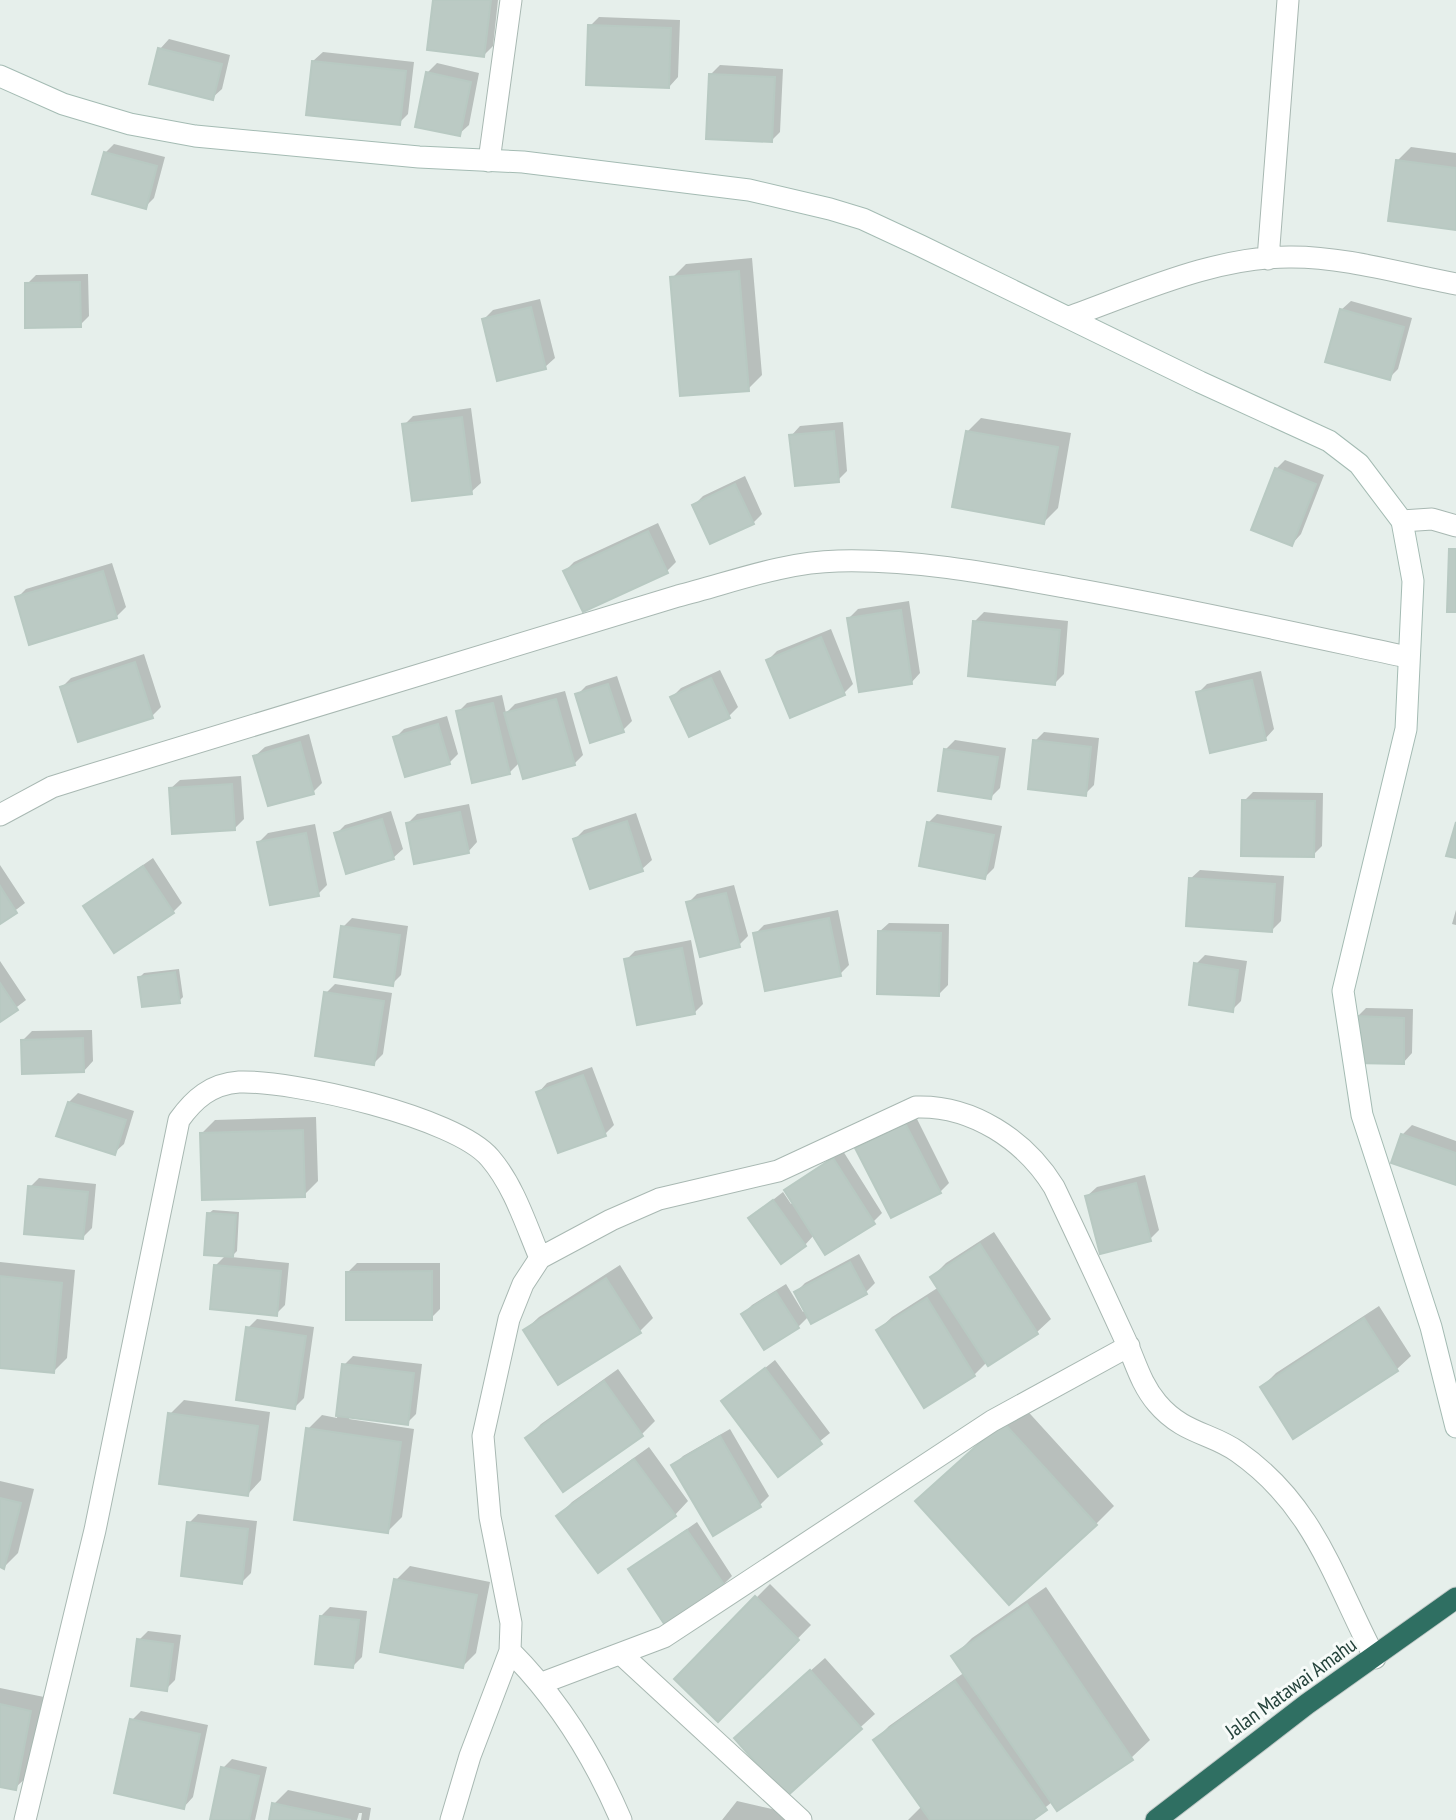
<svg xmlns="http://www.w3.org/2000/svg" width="1456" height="1820" font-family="'PT Sans Narrow',sans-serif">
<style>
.shadow{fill:#0003}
.building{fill:#bbcac4;stroke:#b8c9c2;stroke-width:2}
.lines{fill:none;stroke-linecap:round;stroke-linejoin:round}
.street-casing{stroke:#a8b8b2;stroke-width:23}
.secondary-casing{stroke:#a4bbb3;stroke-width:23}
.highway-casing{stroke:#c2cac8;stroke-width:23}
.street{stroke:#fff;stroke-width:21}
.secondary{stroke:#fff;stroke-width:21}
.highway{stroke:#2f6f62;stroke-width:21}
.labels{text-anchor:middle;stroke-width:6;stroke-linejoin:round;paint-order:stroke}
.street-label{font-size:21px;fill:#24423a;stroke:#f7fbf9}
</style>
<rect width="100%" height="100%" fill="#e6efeb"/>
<path class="shadow" d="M 434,0 L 498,0 L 493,46 L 484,55 Z
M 599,17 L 680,20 L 678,77 L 669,87 L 590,26 Z
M 169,39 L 230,55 L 222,89 L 212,98 L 160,49 Z
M 323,52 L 414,62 L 408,114 L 399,123 L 313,61 Z
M 437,63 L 479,73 L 469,125 L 459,134 L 428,72 Z
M 720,65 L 783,69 L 780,132 L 771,141 L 711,74 Z
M 114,144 L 165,157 L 154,198 L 145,207 L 105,153 Z
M 1411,147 L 1456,153 L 1456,229 L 1397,161 Z
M 752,258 L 762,375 L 748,389 L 672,278 L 686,264 Z
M 88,274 L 89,316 L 80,325 L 27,284 L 36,275 Z
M 540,299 L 555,358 L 545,367 L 484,319 L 493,310 Z
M 1351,301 L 1412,318 L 1398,369 L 1389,378 L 1341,310 Z
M 471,408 L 481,483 L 471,492 L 404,425 L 413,416 Z
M 981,418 L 1071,433 L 1058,508 L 1044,522 L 967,432 Z
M 843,422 L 847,471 L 838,480 L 791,436 L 800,426 Z
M 1285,460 L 1324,475 L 1301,534 L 1292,544 L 1276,469 Z
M 745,476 L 762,514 L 753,523 L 694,505 L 703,496 Z
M 658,523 L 676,562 L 667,571 L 565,571 L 574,562 Z
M 112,563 L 126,607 L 116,617 L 17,598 L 26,589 Z
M 909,601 L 920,673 L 911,683 L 849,618 L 858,609 Z
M 984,612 L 1068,621 L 1064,674 L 1054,684 L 975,621 Z
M 831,629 L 853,684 L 844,693 L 791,715 L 768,660 L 777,651 Z
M 144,654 L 161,707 L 152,716 L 62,687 L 71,678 Z
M 720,670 L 738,707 L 729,716 L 690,735 L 672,697 L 681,688 Z
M 1261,671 L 1274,729 L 1265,739 L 1198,693 L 1207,684 Z
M 617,676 L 632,721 L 623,730 L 577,695 L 586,686 Z
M 565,691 L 583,755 L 574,764 L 520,762 L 509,773 L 458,712 L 467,703 L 502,695 L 506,713 L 515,704 Z
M 447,716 L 458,754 L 449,763 L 395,738 L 404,729 Z
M 1044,732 L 1099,738 L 1094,785 L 1085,794 L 1035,741 Z
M 309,734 L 322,783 L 313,792 L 255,756 L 265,747 Z
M 955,740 L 1006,748 L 1000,788 L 991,797 L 946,749 Z
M 241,776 L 244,819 L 234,829 L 170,789 L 180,780 Z
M 1253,792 L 1323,793 L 1322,846 L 1313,855 L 1244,801 Z
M 469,804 L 477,842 L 468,852 L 408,823 L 417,814 Z
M 391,811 L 403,849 L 393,858 L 336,834 L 345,825 Z
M 636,813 L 652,860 L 642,869 L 575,839 L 584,830 Z
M 937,814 L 1002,826 L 994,868 L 985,877 L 928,823 Z
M 315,824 L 327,885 L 318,894 L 259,842 L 268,833 Z
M 153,858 L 182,903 L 173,912 L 85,906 Z
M 0,865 L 25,903 L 0,922 Z
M 1200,870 L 1284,876 L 1281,921 L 1272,930 L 1190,879 Z
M 734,885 L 748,936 L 739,945 L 688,903 L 697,894 Z
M 838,910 L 849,965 L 840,974 L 755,934 L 764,925 Z
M 1456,910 L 1456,925 L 1452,924 Z
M 352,918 L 408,926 L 401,975 L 392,984 L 343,927 Z
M 889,923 L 949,924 L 948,985 L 939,994 L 879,932 Z
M 691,940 L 703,1004 L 694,1013 L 626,960 L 635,951 Z
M 1205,955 L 1247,961 L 1241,1001 L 1232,1010 L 1196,964 Z
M 0,961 L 26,1000 L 0,1020 Z
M 179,969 L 183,997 L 179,1001 L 140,977 L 144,973 Z
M 335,984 L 392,993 L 383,1054 L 374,1063 L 326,993 Z
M 1366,1008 L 1413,1009 L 1412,1053 L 1403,1063 L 1357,1017 Z
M 92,1030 L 93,1061 L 84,1071 L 23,1040 L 32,1031 Z
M 592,1067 L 614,1125 L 605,1134 L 538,1093 L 547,1083 Z
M 78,1093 L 134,1111 L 124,1144 L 114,1153 L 69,1102 Z
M 915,1115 L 949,1183 L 940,1192 L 857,1149 L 866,1140 Z
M 316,1117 L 318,1181 L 304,1195 L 201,1134 L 215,1120 Z
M 1412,1125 L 1456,1141 L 1456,1184 L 1394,1162 L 1403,1134 Z
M 843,1151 L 882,1213 L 873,1222 L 814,1235 L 805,1245 L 750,1218 L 783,1192 L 791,1204 L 794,1202 L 786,1191 Z
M 1145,1175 L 1159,1230 L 1150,1239 L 1087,1196 L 1097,1187 Z
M 39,1178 L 96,1184 L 92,1228 L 83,1237 L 30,1187 Z
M 213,1210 L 239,1212 L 237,1251 L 231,1257 L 289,1263 L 285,1305 L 276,1314 L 215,1266 L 226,1255 L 208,1214 Z
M 994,1232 L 1051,1319 L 1037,1332 L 988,1364 L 987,1362 L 974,1375 L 925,1405 L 878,1330 L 892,1317 L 939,1287 L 932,1277 L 946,1263 Z
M 859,1254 L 875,1283 L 866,1292 L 809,1316 L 798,1327 L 764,1348 L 743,1314 L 752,1305 L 786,1284 L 803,1312 L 806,1310 L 796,1292 L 805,1283 Z
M 0,1262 L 75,1270 L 67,1358 L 53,1372 L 0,1366 Z
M 357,1263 L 440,1263 L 440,1309 L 431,1318 L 348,1272 Z
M 620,1265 L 653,1318 L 640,1331 L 525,1330 L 539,1317 Z
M 1379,1306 L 1411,1356 L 1397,1369 L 1294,1437 L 1262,1387 L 1276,1373 Z
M 257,1319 L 314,1327 L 304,1398 L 295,1407 L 248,1328 Z
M 353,1356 L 422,1364 L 416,1414 L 407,1423 L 350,1416 L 349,1419 L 414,1429 L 402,1517 L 388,1531 L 308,1429 L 322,1415 L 337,1418 L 344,1365 Z
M 775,1360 L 830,1433 L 779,1474 L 724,1401 Z
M 618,1369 L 655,1421 L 642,1434 L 527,1438 L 541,1424 Z
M 184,1400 L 270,1412 L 261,1480 L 248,1494 L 170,1414 Z
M 1022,1405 L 1114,1506 L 1096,1524 L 917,1501 Z
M 730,1429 L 769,1496 L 760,1505 L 713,1533 L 674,1465 L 683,1456 Z
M 649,1447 L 688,1501 L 675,1515 L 558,1516 L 572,1502 Z
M 0,1481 L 34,1489 L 18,1553 L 4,1567 L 0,1566 Z
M 198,1514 L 257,1521 L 251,1573 L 242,1582 L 189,1523 Z
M 697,1522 L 732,1576 L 723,1585 L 630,1569 Z
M 410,1566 L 490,1582 L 476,1653 L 463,1666 L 396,1580 Z
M 770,1584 L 811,1625 L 718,1720 L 676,1679 Z
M 1046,1587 L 1150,1740 L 1131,1758 L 1052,1802 L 1030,1820 L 908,1820 L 922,1806 L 875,1740 L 889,1726 L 965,1672 L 954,1656 L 972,1638 Z
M 330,1607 L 367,1611 L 362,1657 L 353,1666 L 321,1616 Z
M 148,1631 L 181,1635 L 175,1680 L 166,1689 L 139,1640 Z
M 825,1658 L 875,1714 L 786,1795 L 750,1724 Z
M 0,1688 L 44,1697 L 29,1775 L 15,1788 L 0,1785 Z
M 141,1711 L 208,1725 L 193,1797 L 184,1807 L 132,1720 Z
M 232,1759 L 267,1767 L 255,1820 L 211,1820 L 223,1768 Z
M 288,1790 L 371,1808 L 369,1820 L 361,1820 L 362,1813 L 359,1813 L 357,1820 L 270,1820 L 274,1804 Z
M 737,1801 L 803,1816 L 802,1820 L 722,1820 Z"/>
<path class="building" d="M 433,0 L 491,0 L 484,57 L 427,50 Z
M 588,25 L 671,28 L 669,88 L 586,85 Z
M 158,48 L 222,64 L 213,100 L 149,84 Z
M 312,61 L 406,71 L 400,125 L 306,115 Z
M 426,72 L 471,82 L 460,136 L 415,127 Z
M 709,74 L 775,77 L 772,142 L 706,139 Z
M 104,152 L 157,166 L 146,209 L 92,194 Z
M 1396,160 L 1456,168 L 1456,230 L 1388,221 Z
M 739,271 L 749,391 L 680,396 L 670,277 Z
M 80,282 L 81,327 L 25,328 L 25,283 Z
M 531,307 L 546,369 L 497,381 L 482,319 Z
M 1340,309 L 1404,327 L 1390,380 L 1325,362 Z
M 462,417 L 472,494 L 412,501 L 402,424 Z
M 834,431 L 839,482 L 795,486 L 789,435 Z
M 966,431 L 1058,447 L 1044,524 L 952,507 Z
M 1275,468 L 1316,484 L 1292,546 L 1251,530 Z
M 735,484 L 754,524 L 710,544 L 692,505 Z
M 648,531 L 668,573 L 583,612 L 563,571 Z
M 1449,549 L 1456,549 L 1456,612 L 1447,612 Z
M 103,571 L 117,618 L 29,645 L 15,597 Z
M 901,610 L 912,684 L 859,692 L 847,618 Z
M 973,621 L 1060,630 L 1055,685 L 968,676 Z
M 821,637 L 845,695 L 790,718 L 766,660 Z
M 135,662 L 153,718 L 78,742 L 60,687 Z
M 711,678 L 730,718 L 689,737 L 670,697 Z
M 1252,680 L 1266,740 L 1210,753 L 1196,692 Z
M 608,684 L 624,732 L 590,743 L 575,694 Z
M 556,699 L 575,765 L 523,779 L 504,713 Z
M 493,703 L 510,774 L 472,783 L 456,711 Z
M 438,724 L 450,764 L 405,777 L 393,737 Z
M 1033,740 L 1091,747 L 1086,796 L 1028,789 Z
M 300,742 L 314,794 L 268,806 L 253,756 Z
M 944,749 L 998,757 L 991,799 L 938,791 Z
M 232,784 L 235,830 L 172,834 L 169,788 Z
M 1242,800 L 1315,801 L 1314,857 L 1241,856 Z
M 460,812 L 469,853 L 414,864 L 406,823 Z
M 382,819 L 394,859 L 346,874 L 334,833 Z
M 627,821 L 643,871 L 590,889 L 573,839 Z
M 927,822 L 994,835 L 985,879 L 919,866 Z
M 1456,822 L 1456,858 L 1446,856 Z
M 306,833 L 319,896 L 270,905 L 257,842 Z
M 143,866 L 174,913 L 114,953 L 83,906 Z
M 1189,878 L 1275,884 L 1272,932 L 1186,926 Z
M 0,886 L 17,913 L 0,924 Z
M 726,893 L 740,947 L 700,957 L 686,902 Z
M 829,918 L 841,976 L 765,991 L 753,933 Z
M 341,926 L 400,935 L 393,986 L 334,977 Z
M 878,931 L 941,933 L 939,996 L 877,994 Z
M 682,948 L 695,1014 L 637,1025 L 624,959 Z
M 1194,963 L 1238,970 L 1233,1012 L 1189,1005 Z
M 175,972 L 180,1003 L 142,1007 L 138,977 Z
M 0,983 L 18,1010 L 0,1022 Z
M 324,992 L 384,1001 L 374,1065 L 315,1056 Z
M 1355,1016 L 1404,1018 L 1404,1064 L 1354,1063 Z
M 83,1038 L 84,1072 L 22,1074 L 21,1040 Z
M 583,1075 L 606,1136 L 558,1153 L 536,1092 Z
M 68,1102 L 126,1120 L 115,1155 L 56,1136 Z
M 905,1123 L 941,1193 L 891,1218 L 855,1148 Z
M 303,1130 L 305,1197 L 202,1200 L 200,1133 Z
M 1401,1134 L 1456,1153 L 1456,1185 L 1391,1163 Z
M 833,1158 L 875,1224 L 825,1255 L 784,1190 Z
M 1136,1183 L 1151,1241 L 1100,1254 L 1085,1196 Z
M 28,1186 L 88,1192 L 83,1239 L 24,1234 Z
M 773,1200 L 806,1246 L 781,1264 L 748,1218 Z
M 207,1213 L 236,1215 L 233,1257 L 204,1255 Z
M 980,1244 L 1038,1334 L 988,1366 L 930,1277 Z
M 850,1262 L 867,1294 L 811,1324 L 794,1292 Z
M 214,1265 L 281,1271 L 277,1316 L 210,1309 Z
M 432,1271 L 432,1320 L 346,1320 L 346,1272 Z
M 0,1276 L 62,1283 L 54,1373 L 0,1368 Z
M 606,1278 L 641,1333 L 558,1385 L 523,1330 Z
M 776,1292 L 799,1328 L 764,1350 L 741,1314 Z
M 927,1298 L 975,1376 L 924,1408 L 876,1330 Z
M 1364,1318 L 1398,1371 L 1293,1439 L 1260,1387 Z
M 246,1327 L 306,1336 L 295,1409 L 236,1400 Z
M 342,1364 L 414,1373 L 408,1425 L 336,1416 Z
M 765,1368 L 822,1444 L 778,1477 L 721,1401 Z
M 604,1381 L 643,1436 L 563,1492 L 525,1438 Z
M 168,1413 L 258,1426 L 248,1496 L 159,1484 Z
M 1003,1422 L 1097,1525 L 1009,1605 L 915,1501 Z
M 306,1428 L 401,1442 L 388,1533 L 294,1520 Z
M 720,1436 L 761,1507 L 713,1536 L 671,1465 Z
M 634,1459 L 676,1516 L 598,1573 L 556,1516 Z
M 0,1498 L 21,1503 L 4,1569 L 0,1567 Z
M 187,1522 L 248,1529 L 242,1584 L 181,1576 Z
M 687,1530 L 725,1586 L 665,1625 L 628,1569 Z
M 394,1579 L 477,1595 L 463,1668 L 380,1652 Z
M 755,1596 L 799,1640 L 718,1722 L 674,1679 Z
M 1027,1604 L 1133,1760 L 1057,1811 L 951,1656 Z
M 320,1616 L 359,1620 L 353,1668 L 315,1664 Z
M 137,1639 L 173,1644 L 167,1691 L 131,1686 Z
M 810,1670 L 862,1729 L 786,1797 L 734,1738 Z
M 955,1681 L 1047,1810 L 1033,1820 L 930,1820 L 873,1740 Z
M 0,1704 L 31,1711 L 16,1790 L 0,1787 Z
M 130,1719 L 200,1734 L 184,1809 L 114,1793 Z
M 221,1767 L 259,1776 L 249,1820 L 210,1820 Z
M 272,1803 L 351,1820 L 269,1820 Z"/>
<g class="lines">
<defs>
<path id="street" d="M 489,161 L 511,0
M 1268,259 L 1288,0
M 1069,317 C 1139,292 1216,256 1292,257 C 1346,257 1402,274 1456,284
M 1402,521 L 1432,519 L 1456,526
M 0,815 L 52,787 L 87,776 L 678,596 C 730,583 783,562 838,561 C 916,559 993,574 1070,588 C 1183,608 1295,633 1407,657
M 510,1651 C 558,1699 594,1757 621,1820
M 621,1654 L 801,1820
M 542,1683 L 664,1637 L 992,1421 L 1129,1346
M 25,1820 L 95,1530 L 179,1120 C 194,1099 211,1084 239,1082 C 292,1080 456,1117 490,1158 C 514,1186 526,1225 540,1258
M 451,1820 L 470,1756 L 510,1651 L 511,1623 L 490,1517 L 483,1436 L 509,1319 L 523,1284 L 540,1258 L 611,1220 L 659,1199 L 778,1171 L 916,1107 C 972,1105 1025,1140 1054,1187 C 1078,1237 1101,1287 1124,1337 C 1135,1360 1140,1383 1157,1403 C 1183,1434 1212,1433 1238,1452 C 1315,1506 1334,1580 1375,1658"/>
<path id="secondary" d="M 0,76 L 63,104 L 130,124 L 195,136 L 419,157 L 523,162 L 749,190 L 830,209 L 863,219 L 921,246 L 1200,382 L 1329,441 L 1359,464 L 1402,521 L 1413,581 L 1406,729 L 1343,991 L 1362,1115 L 1431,1327 L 1456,1427"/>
<path id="highway" d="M 1156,1820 L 1307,1704 L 1456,1598"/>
</defs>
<use href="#street" class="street-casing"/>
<use href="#secondary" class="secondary-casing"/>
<use href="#highway" class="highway-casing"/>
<use href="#street" class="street"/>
<use href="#secondary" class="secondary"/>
<use href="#highway" class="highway"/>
</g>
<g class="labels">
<g class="street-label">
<text transform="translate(1291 1688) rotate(-36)" y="7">Jalan Matawai Amahu</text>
</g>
</g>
</svg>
